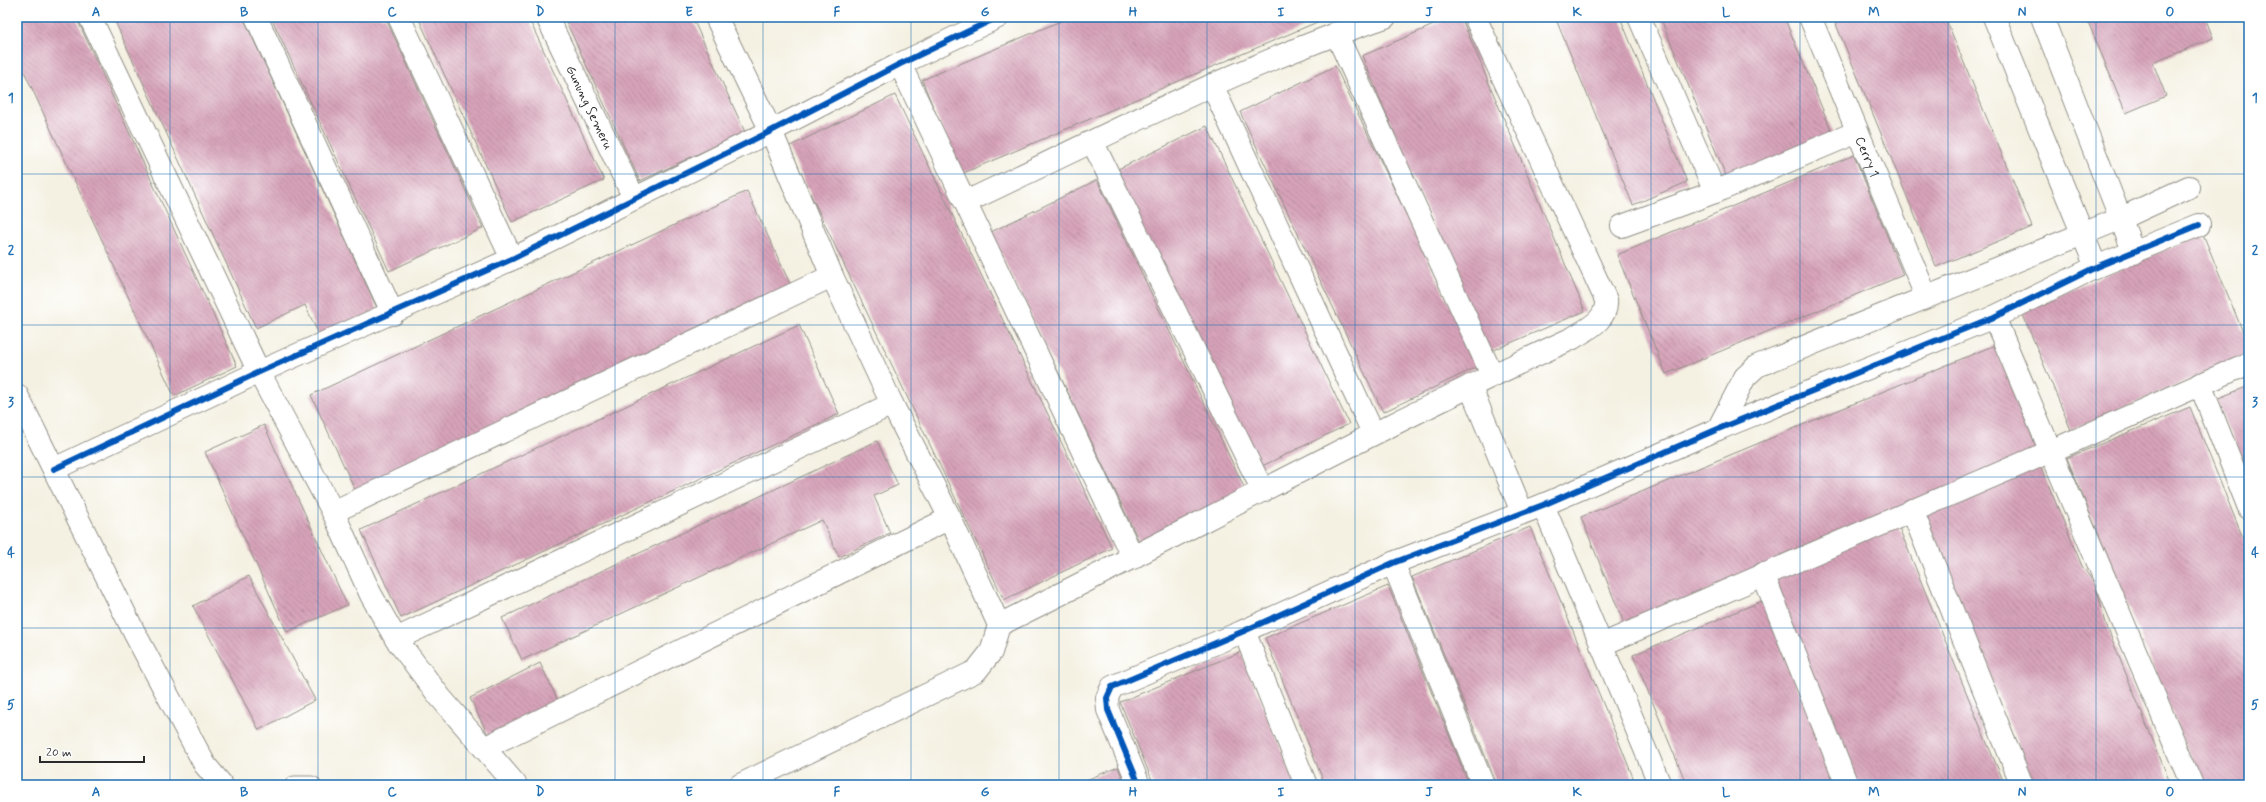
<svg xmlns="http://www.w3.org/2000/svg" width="2266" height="802" font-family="Mynerve,sans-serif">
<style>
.building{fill:url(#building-back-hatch)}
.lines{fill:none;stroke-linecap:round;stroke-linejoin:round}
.lane-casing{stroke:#908e86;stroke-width:19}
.street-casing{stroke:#908e86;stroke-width:24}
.lane{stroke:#fff;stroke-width:17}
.street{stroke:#fff;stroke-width:22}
.cycleway-casing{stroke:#fff;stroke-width:8}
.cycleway{stroke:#0057b8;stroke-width:6}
.grid{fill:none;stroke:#1f6fb2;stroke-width:1;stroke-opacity:0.55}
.labels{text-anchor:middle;stroke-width:3;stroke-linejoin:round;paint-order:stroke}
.street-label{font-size:13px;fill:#2b2b2b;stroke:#fff}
.neatline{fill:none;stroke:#1f6fb2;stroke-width:1.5}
.grid-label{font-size:13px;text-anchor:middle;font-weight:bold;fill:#1f6fb2}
</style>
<defs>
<pattern id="building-back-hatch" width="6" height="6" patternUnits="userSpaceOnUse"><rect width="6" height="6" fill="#d7a3b9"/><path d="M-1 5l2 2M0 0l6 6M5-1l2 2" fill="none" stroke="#af8597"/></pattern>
</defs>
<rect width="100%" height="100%" fill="#fff"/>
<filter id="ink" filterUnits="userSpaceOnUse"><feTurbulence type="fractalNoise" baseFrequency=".025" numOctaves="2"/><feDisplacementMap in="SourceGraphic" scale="8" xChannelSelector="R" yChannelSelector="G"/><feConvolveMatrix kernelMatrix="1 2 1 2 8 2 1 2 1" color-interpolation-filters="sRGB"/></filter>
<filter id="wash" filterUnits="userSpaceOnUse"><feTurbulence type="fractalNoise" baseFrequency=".012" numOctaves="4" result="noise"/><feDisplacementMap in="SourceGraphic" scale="16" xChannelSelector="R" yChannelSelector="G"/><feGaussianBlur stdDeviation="0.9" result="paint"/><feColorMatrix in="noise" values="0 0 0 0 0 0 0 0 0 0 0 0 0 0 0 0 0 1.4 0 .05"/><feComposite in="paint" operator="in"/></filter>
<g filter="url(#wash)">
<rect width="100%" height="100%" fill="#f4f1e2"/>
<g id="blocks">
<path class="building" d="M 17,17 L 76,17 L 237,366 L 174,396 L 17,56 Z
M 113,17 L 243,17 L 378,310 L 320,337 L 305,305 L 256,328 Z
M 271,17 L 385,17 L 483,228 L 389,271 Z
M 418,17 L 528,17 L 604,180 L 512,222 Z
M 564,17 L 692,17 L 745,132 L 640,181 Z
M 1070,17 L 1329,17 L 961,174 L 922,80 Z
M 1452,17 L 1461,17 L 1585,311 L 1487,353 L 1362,56 Z
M 1555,17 L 1620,17 L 1687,182 L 1633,205 Z
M 1660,17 L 1784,17 L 1835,139 L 1729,183 Z
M 1833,17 L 1945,17 L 2032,227 L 1936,267 Z
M 2086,17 L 2205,17 L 2213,38 L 2153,63 L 2166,96 L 2126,113 Z
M 1335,66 L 1479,366 L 1383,412 L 1240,112 Z
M 895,95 L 1112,548 L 1004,600 L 788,147 Z
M 1207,126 L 1349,424 L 1256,469 L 1114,171 Z
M 1854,155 L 1903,275 L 1666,374 L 1617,255 Z
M 1097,180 L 1246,491 L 1140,543 L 991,232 Z
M 747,191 L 792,288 L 356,492 L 311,395 Z
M 2203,234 L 2249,347 L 2249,355 L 2071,430 L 2021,310 Z
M 799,325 L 839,414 L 401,618 L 361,530 Z
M 1995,345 L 2039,454 L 1625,626 L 1581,517 Z
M 2249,386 L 2249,480 L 2216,399 Z
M 2190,407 L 2249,553 L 2249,785 L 2202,785 L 2067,458 Z
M 264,425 L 347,605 L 287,632 L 205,452 Z
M 877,441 L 898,485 L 874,496 L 890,533 L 839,557 L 822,520 L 522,660 L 502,618 Z
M 2040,465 L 2082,566 L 2095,584 L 2107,627 L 2171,785 L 2034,785 L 2030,774 L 1924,514 Z
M 1898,525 L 1984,736 L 2005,785 L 1855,785 L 1770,578 Z
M 1530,527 L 1619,742 L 1636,785 L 1497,785 L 1459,691 L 1412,577 Z
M 249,576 L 315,700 L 259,730 L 193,606 Z
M 1388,586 L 1455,750 L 1469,785 L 1325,785 L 1291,701 L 1265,638 Z
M 1762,601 L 1838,785 L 1687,785 L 1674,754 L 1633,655 Z
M 1241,652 L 1296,785 L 1154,785 L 1120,702 Z
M 540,663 L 560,705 L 490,739 L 470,698 Z
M 1118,767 L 1125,785 L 1074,785 Z"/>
</g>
</g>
<g filter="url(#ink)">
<use href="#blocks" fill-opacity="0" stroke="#908e86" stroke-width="1"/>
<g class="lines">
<defs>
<path id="lane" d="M 294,785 L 312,785"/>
<g id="street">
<path d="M 90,17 L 259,372 L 333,512 L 371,595 L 396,639 L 440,697 L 516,785"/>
<path d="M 256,17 L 393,314"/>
<path d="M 399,17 L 512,259"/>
<path id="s1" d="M 547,17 L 634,198"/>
<path d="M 716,17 L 771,131 L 832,276 L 892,404 L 950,518 L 999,625 L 991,652 L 976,671 L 740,785"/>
<path d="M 1639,17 L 1715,192"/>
<path id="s2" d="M 1810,17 L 1926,296"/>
<path d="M 1994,17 L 2096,267"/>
<path d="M 2042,17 L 2134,253"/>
<path d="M 1336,33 L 1492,375"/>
<path d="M 900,64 L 1133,558"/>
<path d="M 1212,85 L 1373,433"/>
<path d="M 1093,143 L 1263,491"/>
<path d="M 966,202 C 1104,137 1240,65 1385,17"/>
<path d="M 1622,226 L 1715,192 L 1857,132"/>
<path d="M 1994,317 L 2192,785"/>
<path d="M 2200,384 L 2249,508"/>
<path d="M 1470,386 L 1522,512"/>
<path d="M 17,395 L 134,632 L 205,765 L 222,785"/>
<path d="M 1718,429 L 1745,377 L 1757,366 L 2122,218 L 2189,187"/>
<path d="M 54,469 L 259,372 L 512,259 L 771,131 L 900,64 L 998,17"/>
<path d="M 1543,505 L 1660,785"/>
<path d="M 1912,510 L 2022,785"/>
<path d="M 333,512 L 832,276"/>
<path d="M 1393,563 L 1483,785"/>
<path d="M 1763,574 L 1847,785"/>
<path d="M 999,625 C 1190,530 1378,427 1573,338 C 1587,329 1608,320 1606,300 L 1475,17"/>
<path d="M 1244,631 L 1306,785"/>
<path d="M 396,639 L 892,404"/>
<path d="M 1601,645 L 2049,452 L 2249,363"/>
<path d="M 484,748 L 950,518"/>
<path d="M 1139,785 L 1108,710 L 1107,698 L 1112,687 L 1244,631 L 1393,563 L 1543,505 L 1718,429 L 1994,317 L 2096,267 L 2199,225"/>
</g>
</defs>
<use href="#lane" class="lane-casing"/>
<use href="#street" class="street-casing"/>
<use href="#lane" class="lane"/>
<use href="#street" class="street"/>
<defs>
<path id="cycleway" d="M 54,469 L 259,372 L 512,259 L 771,131 L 900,64 L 998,17
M 1139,785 L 1108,710 L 1107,698 L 1112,687 L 1244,631 L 1393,563 L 1543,505 L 1718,429 L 1994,317 L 2096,267 L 2199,225"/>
</defs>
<use href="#cycleway" class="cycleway-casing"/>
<use href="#cycleway" class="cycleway"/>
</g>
</g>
<path class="grid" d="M 170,17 L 170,785M 318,17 L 318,785M 466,17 L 466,785M 615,17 L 615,785M 763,17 L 763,785M 911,17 L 911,785M 1059,17 L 1059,785M 1207,17 L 1207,785M 1355,17 L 1355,785M 1503,17 L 1503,785M 1651,17 L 1651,785M 1800,17 L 1800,785M 1948,17 L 1948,785M 2096,17 L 2096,785M 17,174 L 2249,174M 17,325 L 2249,325M 17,477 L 2249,477M 17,628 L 2249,628"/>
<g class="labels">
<g class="street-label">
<text dy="5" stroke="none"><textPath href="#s1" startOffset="100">Gunung Semeru</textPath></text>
<text dy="5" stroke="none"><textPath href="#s2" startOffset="151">Cerry 1</textPath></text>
</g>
</g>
<rect width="2266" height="802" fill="none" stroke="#fff" stroke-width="44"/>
<path d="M40 756v6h104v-6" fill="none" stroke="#2b2b2b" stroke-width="2"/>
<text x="46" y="756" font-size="12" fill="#2b2b2b" stroke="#ffffff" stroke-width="3" paint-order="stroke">20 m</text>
<rect x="22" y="22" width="2222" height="758" class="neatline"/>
<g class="grid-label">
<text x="96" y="16">A</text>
<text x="244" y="16">B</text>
<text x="392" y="16">C</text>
<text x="540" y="16">D</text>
<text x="689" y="16">E</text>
<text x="837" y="16">F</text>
<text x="985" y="16">G</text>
<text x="1133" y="16">H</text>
<text x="1281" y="16">I</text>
<text x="1429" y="16">J</text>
<text x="1577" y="16">K</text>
<text x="1726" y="16">L</text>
<text x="1874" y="16">M</text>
<text x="2022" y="16">N</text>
<text x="2170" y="16">O</text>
<text x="11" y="102">1</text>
<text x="2255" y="102">1</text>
<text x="11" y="254">2</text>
<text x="2255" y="254">2</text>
<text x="11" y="406">3</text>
<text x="2255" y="406">3</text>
<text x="11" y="557">4</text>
<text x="2255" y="557">4</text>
<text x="11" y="709">5</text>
<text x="2255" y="709">5</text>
<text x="96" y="796">A</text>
<text x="244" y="796">B</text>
<text x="392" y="796">C</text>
<text x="540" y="796">D</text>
<text x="689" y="796">E</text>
<text x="837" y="796">F</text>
<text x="985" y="796">G</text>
<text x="1133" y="796">H</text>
<text x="1281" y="796">I</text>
<text x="1429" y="796">J</text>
<text x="1577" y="796">K</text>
<text x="1726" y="796">L</text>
<text x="1874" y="796">M</text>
<text x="2022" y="796">N</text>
<text x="2170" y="796">O</text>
</g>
</svg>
